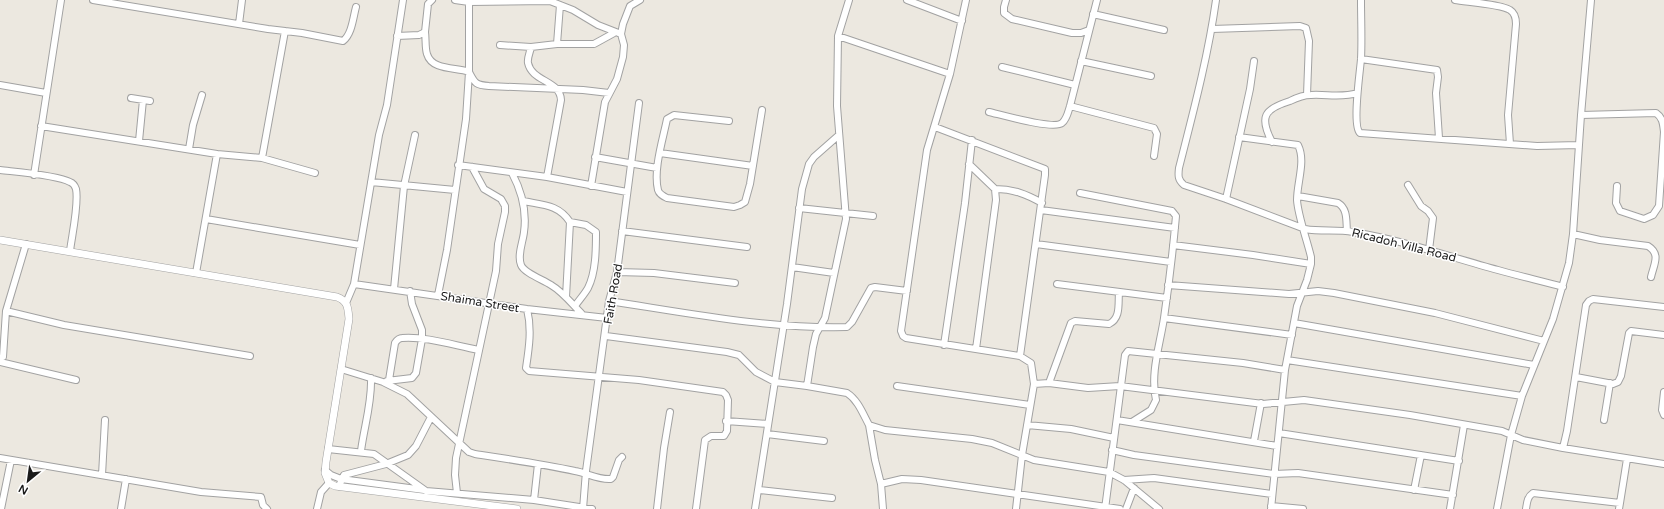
<svg xmlns="http://www.w3.org/2000/svg" width="1664" height="509" font-family="'Varela Round',sans-serif">
<style>
.lines{fill:none;stroke-linecap:round;stroke-linejoin:round}
.minor-casing{stroke:#a2a2a2;stroke-width:8}
.tertiary-casing{stroke:#a2a2a2;stroke-width:8}
.minor{stroke:#fff;stroke-width:6}
.tertiary{stroke:#fff;stroke-width:7}
.labels{text-anchor:middle;stroke-width:3;stroke-linejoin:round;paint-order:stroke}
.street-label{font-size:12px;fill:#1b1b1b;stroke:#fff}
</style>
<rect width="100%" height="100%" fill="#ece8e0"/>
<g class="lines">
<defs>
<path id="minor" d="M 93,0 L 268,29 L 302,33 L 343,41 C 352,34 353,18 356,7
M 455,0 L 469,2 L 550,1 L 573,10 L 598,25 L 621,34
M 907,0 L 962,21
M 966,0 L 950,74 L 927,150 L 901,331 L 903,336 L 906,338 L 1020,356 L 1031,363 L 1034,384 L 1022,455 L 1016,509
M 1006,0 L 1004,7 L 1004,13 L 1012,19 L 1072,33 L 1081,33 L 1089,30
M 1216,0 C 1208,57 1193,113 1179,168 C 1178,176 1178,180 1184,185 L 1226,199 L 1305,229 C 1321,232 1337,229 1353,232 C 1402,240 1450,257 1498,270 C 1519,276 1541,281 1563,287
M 1361,0 C 1361,20 1362,40 1361,59 C 1360,72 1352,126 1360,133 L 1537,146 L 1579,145
M 1455,0 C 1467,2 1501,4 1510,10 C 1515,13 1516,19 1516,24 L 1508,115 L 1510,144
M 1093,14 L 1164,30
M 239,24 L 242,0
M 1212,29 L 1300,26 L 1306,28 L 1309,41 L 1307,95
M 425,32 C 426,39 425,48 427,54 C 432,71 457,67 469,72 C 475,83 475,85 489,86 L 583,90 L 609,93
M 397,36 L 419,35 L 425,32 L 428,4 L 432,0
M 838,36 L 950,74
M 557,44 L 560,5
M 500,45 L 531,47 L 557,44 L 594,44 L 614,33
M 531,47 C 530,53 527,58 528,63 C 532,82 560,80 561,100 L 547,177
M 1361,59 L 1437,70 L 1438,77 L 1436,93 L 1439,138
M 1081,61 L 1151,76
M 1002,67 L 1075,85
M 0,85 L 46,93
M 131,98 L 150,101
M 1070,106 L 1154,128 L 1157,134 L 1154,156
M 989,112 C 1002,115 1054,130 1062,123 C 1067,119 1068,112 1070,106 L 1097,0
M 1581,115 L 1656,113 C 1663,118 1663,124 1664,132
M 729,121 L 674,115 L 667,119 C 663,139 653,170 658,190 C 659,194 663,196 667,198 L 734,207 L 740,205 L 745,202 L 750,184 L 762,110
M 41,126 L 217,154 L 262,158 L 315,173
M 935,127 L 1045,169 L 1045,175 L 1020,356
M 1239,137 L 1298,145 C 1306,161 1297,182 1297,200 C 1298,216 1307,240 1311,257 L 1311,264 L 1307,280 L 1297,306 L 1285,370 L 1271,509
M 139,141 L 143,100
M 1272,142 C 1259,117 1264,109 1290,101 C 1296,98 1303,95 1311,95 C 1326,94 1342,98 1357,93
M 189,149 L 193,125 L 202,95
M 660,153 L 753,166
M 595,157 L 657,168
M 262,158 L 285,31
M 969,164 L 995,189 C 1013,189 1026,194 1042,203
M 458,165 L 547,177 L 627,192
M 0,170 C 17,172 57,175 70,182 C 73,183 75,186 76,189 C 79,204 72,235 70,251
M 512,173 C 522,192 527,211 524,232 C 523,242 517,255 521,265 C 524,273 544,280 551,285 C 563,292 572,304 582,314
M 34,175 L 61,0
M 371,182 L 455,190
M 1408,185 L 1421,206 L 1428,211 L 1433,218 L 1429,250
M 591,186 L 605,102 L 617,79 L 623,57 L 624,45 L 621,34 L 623,24 L 630,6 L 640,0
M 1617,186 L 1616,203 L 1620,211 L 1644,219 L 1653,215 L 1659,206 L 1664,132
M 1080,193 L 1172,211 L 1176,216 C 1173,250 1169,284 1164,318 C 1160,345 1150,373 1156,400 L 1151,410 L 1132,422
M 1298,196 L 1338,203 C 1348,209 1346,221 1347,231
M 1226,199 L 1250,89 L 1254,61
M 523,201 C 542,205 558,204 570,222 L 566,297
M 799,208 L 873,216
M 1041,210 L 1175,228
M 206,219 L 360,245
M 570,222 L 586,225 L 596,232 C 596,249 596,272 588,288 C 584,295 579,300 575,306
M 622,231 L 747,247
M 1573,234 L 1600,240 L 1648,246 C 1661,254 1654,264 1651,277
M 1036,244 L 1171,262
M 1173,245 L 1253,255 L 1311,264
M 792,267 L 834,273
M 617,272 L 654,273 L 735,283
M 196,273 L 217,154
M 354,284 L 527,309 L 607,318
M 1057,284 L 1167,298
M 1168,285 L 1289,294 L 1318,291 L 1334,293 L 1435,313 L 1544,341
M 394,289 L 404,186 L 415,135
M 438,295 L 447,250 L 466,119 L 469,72 L 469,2
M 609,301 C 688,313 768,329 847,327 L 852,322 L 871,288 L 875,287 L 907,291
M 346,303 L 354,284 L 379,135 L 387,105 L 403,0
M 1664,307 L 1593,299 L 1589,301 L 1586,305 L 1567,431 L 1563,448 L 1664,464
M 527,309 C 532,329 529,348 526,368 L 529,371 L 639,380 L 723,392 L 726,395 L 728,400 L 727,431 L 724,436 L 711,436 L 705,440 L 696,509
M 6,311 L 64,325 L 250,356
M 1164,318 L 1292,335
M 1294,323 L 1534,365
M 606,336 L 727,352 L 739,355 L 756,372 L 775,382 L 807,386 L 847,393 C 858,400 863,414 869,425 L 885,430 L 972,439 L 992,443 L 1034,460 L 1109,472 L 1124,480 L 1159,509
M 944,345 L 965,203 L 972,140
M 976,349 L 996,200 L 995,189
M 0,358 L 3,357 L 6,311 L 26,244
M 1287,360 L 1522,396
M 0,362 L 76,380
M 341,369 L 383,382 L 407,394 L 469,452 L 475,454 C 508,459 542,464 575,471 C 587,473 598,480 611,479 L 613,477 L 619,460 L 622,457
M 1576,377 L 1613,384 L 1618,382 L 1621,376 L 1629,333 L 1631,331 L 1664,335
M 389,380 L 395,343 C 397,340 399,338 402,338 C 426,336 456,346 479,350
M 387,381 L 412,378 L 416,373 L 422,339 L 422,330 L 412,304 L 410,291
M 1049,383 L 1071,323 L 1075,321 L 1109,324 C 1121,318 1118,304 1119,292
M 1034,384 L 1049,383 L 1088,388 L 1120,386 L 1263,404 L 1304,400 L 1410,415 L 1502,431 L 1523,440 L 1563,448
M 807,386 L 813,347 L 816,334 L 825,318 L 846,219 L 837,106 L 838,36 L 849,0
M 897,386 L 1030,405
M 1664,392 L 1662,410 L 1664,415
M 1117,420 L 1277,446
M 1604,420 L 1610,383
M 726,421 L 768,424
M 869,425 L 875,460 L 881,484 L 883,509
M 1027,425 L 1071,429 L 1114,438
M 1279,433 L 1459,461
M 767,434 L 824,441
M 1254,441 L 1261,403
M 328,449 L 374,454 L 426,491 L 534,500 L 592,509
M 1112,450 L 1134,455 L 1274,474 L 1298,473 L 1453,495
M 361,451 C 364,427 372,403 371,378
M 0,458 L 201,492 L 261,497 L 263,505 L 267,509
M 325,470 L 331,475 L 341,479 L 424,490
M 102,475 L 105,420
M 1124,480 L 1154,478 L 1272,494
M 881,484 L 902,479 L 921,480 L 1120,509
M 339,486 L 344,475 L 386,464 L 408,455 L 416,446 L 431,417
M 759,490 L 832,498
M 1414,490 L 1421,455
M 457,493 L 455,475 L 456,458 L 496,271 L 498,244 L 505,212 L 505,206 L 501,199 L 484,189 L 472,167
M 534,500 L 538,464
M 1620,503 L 1627,459
M 1271,506 L 1303,509
M 1,509 L 11,460
M 121,509 L 126,479
M 317,509 L 321,492 L 329,483
M 583,509 L 586,471 L 609,301 L 617,272 L 639,103
M 657,509 L 664,448 L 670,412
M 755,509 L 787,304 L 802,189 L 809,164 L 814,157 L 839,135
M 1105,509 L 1125,355 L 1128,351 L 1243,363 L 1285,370
M 1126,509 L 1134,488
M 1450,509 L 1464,425
M 1497,509 L 1511,435 L 1522,396 L 1553,319 L 1569,263 L 1573,234 L 1581,115 L 1591,0
M 1526,509 C 1527,503 1527,497 1533,493 L 1620,503 L 1619,509"/>
<path id="tertiary" d="M 0,240 L 337,297 C 348,301 348,308 349,319 L 326,462 L 325,473 L 329,483 L 335,486 L 517,509"/>
</defs>
<use href="#minor" class="minor-casing"/>
<use href="#tertiary" class="tertiary-casing"/>
<use href="#minor" class="minor"/>
<use href="#tertiary" class="tertiary"/>
</g>
<g class="labels">
<g class="street-label">
<text transform="translate(1404 245) rotate(14)" y="4">Ricadoh Villa Road</text>
<text transform="translate(613 294) rotate(-80)" y="4">Faith Road</text>
<text transform="translate(480 302) rotate(9)" y="4">Shaima Street</text>
</g>
</g>
<g transform="translate(28 481) rotate(209)" stroke="#ffffff" stroke-width="3" paint-order="stroke">
<path d="M0-3L7 15L0 10L-7 15Z" fill="#1b1b1b"/>
<text y="-6" font-size="11" font-weight="bold" text-anchor="middle" fill="#1b1b1b">N</text>
</g>
</svg>
